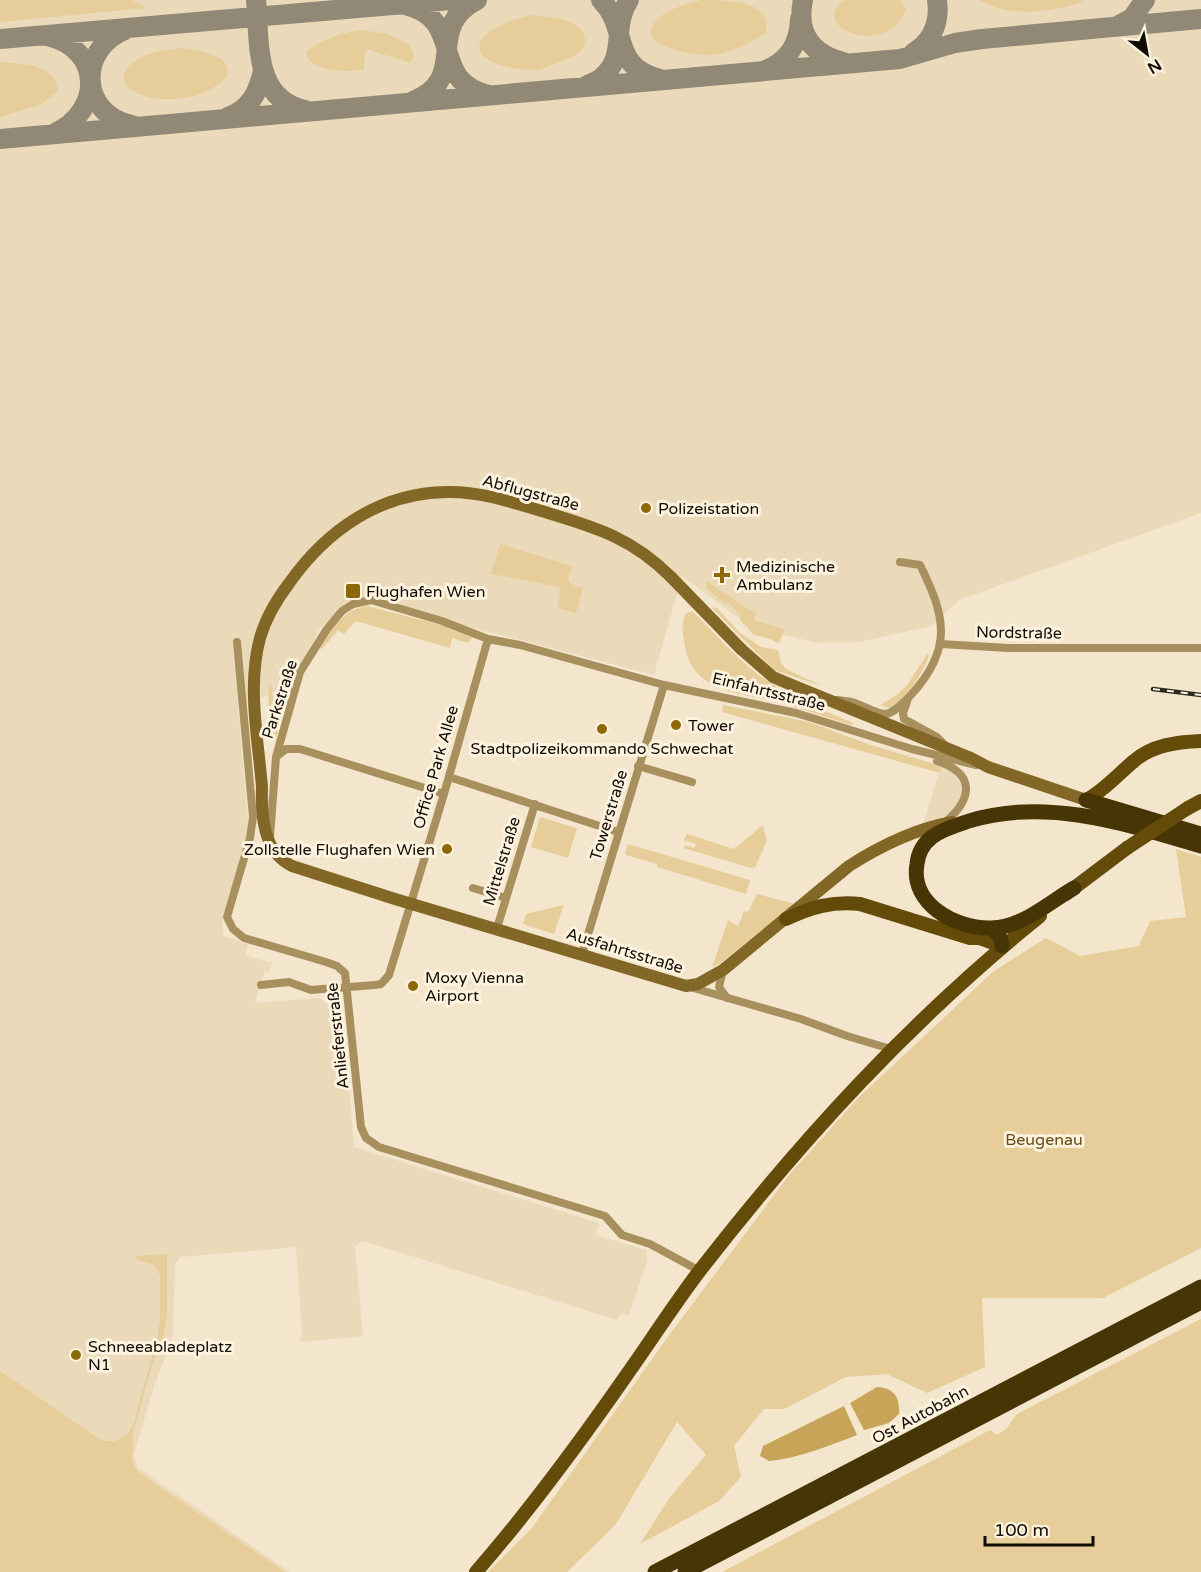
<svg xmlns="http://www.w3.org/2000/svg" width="1201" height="1572" font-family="'Varela Round',sans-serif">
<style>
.built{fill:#eadaba}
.green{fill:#e6cd99}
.water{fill:#c7a458}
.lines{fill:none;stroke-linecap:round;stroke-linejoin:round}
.taxiway{stroke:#918876;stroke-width:20}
.street{stroke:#a8905e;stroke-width:8}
.secondary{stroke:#836727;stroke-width:12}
.primary{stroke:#644b0a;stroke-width:14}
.highway{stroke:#483506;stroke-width:15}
.rail-casing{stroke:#2f2a20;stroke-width:4.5}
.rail{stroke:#fef3df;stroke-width:2;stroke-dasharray:7;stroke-linecap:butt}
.secondary-bridge{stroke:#836727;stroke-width:12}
.primary-bridge{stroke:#644b0a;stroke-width:14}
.poi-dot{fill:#8c6809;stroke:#fef3df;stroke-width:2}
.labels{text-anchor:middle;stroke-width:6;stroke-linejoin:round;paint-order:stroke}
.street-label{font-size:16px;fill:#110d06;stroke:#fef3df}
.poi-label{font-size:16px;fill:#110d06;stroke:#fef3df;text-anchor:start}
.park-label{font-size:16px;fill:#664d13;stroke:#fef3df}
</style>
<rect width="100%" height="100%" fill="#f3e6cd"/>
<path class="built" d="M 0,0 L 1201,0 L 1201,513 L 959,600 L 931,626 L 860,642 L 816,643 L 748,625 L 682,576 L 654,675 L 360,598 L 320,628 L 290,688 L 238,705 L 248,821 L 246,838 L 222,921 L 223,936 L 248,944 L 245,955 L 272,963 L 269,972 L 265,971 L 255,1003 L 320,998 L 343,1018 L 354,1147 L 599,1223 L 596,1235 L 646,1250 L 647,1262 L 629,1315 L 621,1313 L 617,1320 L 363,1241 L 355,1246 L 363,1336 L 300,1342 L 302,1332 L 296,1247 L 181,1257 L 175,1264 L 173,1336 L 154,1387 L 134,1454 L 137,1467 L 290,1572 L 0,1572 Z
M 941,766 L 956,773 L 963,792 L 962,799 L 948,815 L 926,823 L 924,821 Z"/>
<path class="green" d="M 0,0 L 132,0 L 146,8 L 0,22 Z
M 702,0 C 724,0 776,0 765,33 C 752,43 726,55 710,55 C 696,56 632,46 656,21 C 668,8 686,4 702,0 Z
M 844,0 L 900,0 L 906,9 C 898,39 850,46 834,19 C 834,10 837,5 844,0 Z
M 980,0 L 1082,0 L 1080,3 C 1050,12 1008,18 980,0 Z
M 531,15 C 549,18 589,18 585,45 C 576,58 565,60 551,65 C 546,67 541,70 534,70 C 521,70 486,66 480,51 C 473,31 520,17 531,15 Z
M 362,30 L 387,34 L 409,44 L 414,55 L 411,63 L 366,49 L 363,70 C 348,72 308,72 306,52 C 322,38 342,33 362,30 Z
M 180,48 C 195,50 234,54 227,76 C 190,120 89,94 135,61 C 147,52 165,51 180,48 Z
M 0,62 C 22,64 55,63 58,91 L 42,104 L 0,117 Z
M 500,544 L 572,566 L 568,580 L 571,584 L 583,588 L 576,613 L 558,608 L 560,587 L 491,574 Z
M 707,581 L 749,610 L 756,612 L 754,620 L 784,629 L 780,642 L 777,643 L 770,639 L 754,635 L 740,620 L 740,615 L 729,603 L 725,604 L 706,588 Z
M 367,606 L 444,626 L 472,637 L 471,640 L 467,643 L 452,638 L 450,648 L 356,621 L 344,634 L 338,630 L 322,649 L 318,647 C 331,630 344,609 367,606 Z
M 711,607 L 717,608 L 740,633 L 761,647 L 778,650 L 781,663 L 786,669 L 822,686 L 774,670 Z
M 692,611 C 713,631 732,654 755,672 C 785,696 819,709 853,723 L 852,725 C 829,719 808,710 785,704 C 748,693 696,695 686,651 C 683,637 681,627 685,614 Z
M 927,654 L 929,655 C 926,668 906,700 894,706 C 889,709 885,707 880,705 L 897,695 L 908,684 Z
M 269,684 L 272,685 C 271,710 284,714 275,743 C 268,724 268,705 269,684 Z
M 723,705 L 809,722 L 868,744 L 941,766 L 940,773 L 722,712 Z
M 540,817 L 577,828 L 568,858 L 531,847 Z
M 763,825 L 767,841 L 755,867 L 751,868 L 684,848 L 685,845 L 694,848 L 696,844 L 684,840 L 687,834 L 734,849 Z
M 628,844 L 750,880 L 746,894 L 657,867 L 657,864 L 626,855 L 625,853 Z
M 1176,849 L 1201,857 L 1201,1248 L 1103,1298 L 982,1298 L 985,1367 L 927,1393 L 887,1374 L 846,1377 L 784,1409 L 764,1409 L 734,1446 L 741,1477 L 719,1501 L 640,1544 L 670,1497 L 706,1455 L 677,1422 L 616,1524 L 567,1572 L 488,1572 L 532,1528 L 667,1338 L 790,1174 L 859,1097 L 994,971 L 1046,938 L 1080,956 L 1139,946 L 1150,921 L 1186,917 Z
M 757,894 L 795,904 L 719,964 L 712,967 L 728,920 L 738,926 L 744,911 L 748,912 Z
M 564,905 L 554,934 L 523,924 L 526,914 Z
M 167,1254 L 167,1314 L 164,1335 L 153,1362 L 133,1432 L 132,1461 L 138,1472 L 285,1572 L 0,1572 L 0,1371 L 101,1440 C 118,1444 128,1438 134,1422 L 157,1339 L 160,1321 L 160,1275 L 156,1267 L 150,1263 L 136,1260 L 136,1256 Z
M 1201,1319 L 1201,1572 L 722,1572 L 990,1430 L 997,1435 L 1006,1429 L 1017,1414 Z"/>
<path class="water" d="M 877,1387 C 895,1388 900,1398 899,1414 L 889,1423 L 864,1430 L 850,1403 Z
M 844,1406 L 857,1435 C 828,1446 800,1458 769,1461 L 760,1456 L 763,1446 Z"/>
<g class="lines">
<path class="taxiway" d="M 256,0 C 260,42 253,99 305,110
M 601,0 C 630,29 609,66 660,79
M 803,0 C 796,33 811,54 843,62
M 405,5 C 467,19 427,81 489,95
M 1117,26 L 1132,18 L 1145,0
M 125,30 C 77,49 79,114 132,125
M 47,36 C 102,48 104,110 55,133
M 0,39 L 451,0
M 913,53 C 933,41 940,21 937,0
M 766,70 C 789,60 799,44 800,19
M 584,87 C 589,84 596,82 601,78 C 628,57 611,26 629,0
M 413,101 C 471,79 423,27 477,0
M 228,117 C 250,109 258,93 263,71
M 0,139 L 900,59 L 955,43 L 982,39 L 1201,19"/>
<path class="street" d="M 237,642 L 253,817 L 250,838 L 227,917 L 233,929 L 244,938 L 326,962 L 337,966 L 345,973 L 361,1127 L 366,1138 L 379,1147 L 605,1216 L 622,1235 L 650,1244 L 700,1271
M 941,644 L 1008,648 L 1201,648
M 837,700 C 843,701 850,701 855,703 C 864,706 876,714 885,714 C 895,713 905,701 911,695 C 953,649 946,617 920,565 L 900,562
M 907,702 L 903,713 L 904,719 L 937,737 L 946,746
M 277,756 L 286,749 L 300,749 L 444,794
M 937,761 C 976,774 973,799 944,823
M 638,766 L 692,782
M 449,777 L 618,832
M 270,837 L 276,757 L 300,672 L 327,629 L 342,611 L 353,604 L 371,600 L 442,621 L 488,639 L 520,645 L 664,685 L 796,713 L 912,749 L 976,765
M 473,888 L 506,898
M 497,928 L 535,804
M 582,954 L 664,685
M 723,970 L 719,987 L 727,998
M 261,985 L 289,982 L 311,990 L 375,985 L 381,984 L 389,975 L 444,794 L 488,639
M 690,987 L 801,1019 L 847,1036 L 891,1049"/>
<path class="secondary" d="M 671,577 C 633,539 598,528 548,513 C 514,503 481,491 446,492 C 380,493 327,530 290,582 C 277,599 266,617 260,638 C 247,686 258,738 262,787 C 261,815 263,852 292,866 L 395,899 L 686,986 L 698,984 L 723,970 L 849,866 C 880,846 916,829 952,822
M 741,649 L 773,677 L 787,683 L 971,758 L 988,767 L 1086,800"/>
<path class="primary" d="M 1086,800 C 1104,791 1118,774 1134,761 C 1152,745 1177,742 1201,741
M 1188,808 L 1201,801
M 1066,894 L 1127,848
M 786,919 C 811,907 833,901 860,904 L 970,938 L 979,938 L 1002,946
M 476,1572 C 531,1509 580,1442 628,1373 C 652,1339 675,1303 701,1269 C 802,1139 911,1020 1040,916"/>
<path class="highway" d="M 1086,800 L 1201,834
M 1074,888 C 1048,903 1021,929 989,928 C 955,928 910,904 917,864 C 918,854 923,844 932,837 C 942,829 957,825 969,821 C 1046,797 1127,824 1201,846
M 990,928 C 997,933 1002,937 1002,946
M 655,1572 L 1201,1287
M 685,1572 L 1201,1302"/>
<defs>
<path id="rail" d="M 1153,689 L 1201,695"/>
</defs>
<use href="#rail" class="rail-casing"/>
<use href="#rail" class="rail"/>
<path class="secondary-bridge" d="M 671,577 L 741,649"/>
<path class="primary-bridge" d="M 1127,848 L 1188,808"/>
</g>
<g class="poi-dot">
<circle cx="646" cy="508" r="6"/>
<path d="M719 566h6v6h6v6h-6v6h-6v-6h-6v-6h6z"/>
<rect x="345" y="583" width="16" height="16" rx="3"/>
<circle cx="676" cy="725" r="6"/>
<circle cx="602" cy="729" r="6"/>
<circle cx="447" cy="849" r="6"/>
<circle cx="413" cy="986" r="6"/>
<circle cx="76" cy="1355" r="6"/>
</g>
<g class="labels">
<g class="street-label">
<text transform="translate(531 492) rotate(15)" y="6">Abflugstraße</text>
<text transform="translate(1019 632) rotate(1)" y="6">Nordstraße</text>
<text transform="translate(769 691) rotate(14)" y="6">Einfahrtsstraße</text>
<text transform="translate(279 699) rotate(-72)" y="6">Parkstraße</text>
<text transform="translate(435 767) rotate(-74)" y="6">Office Park Allee</text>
<text transform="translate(608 815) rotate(-73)" y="6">Towerstraße</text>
<text transform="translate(501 861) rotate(-73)" y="6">Mittelstraße</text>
<text transform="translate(625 950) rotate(17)" y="6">Ausfahrtsstraße</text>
<text transform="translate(337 1036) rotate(-96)" y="6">Anlieferstraße</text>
<text transform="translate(920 1414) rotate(-28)" y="6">Ost Autobahn</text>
</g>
<g class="poi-label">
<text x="658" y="514">Polizeistation</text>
<text x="736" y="572">Medizinische<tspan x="736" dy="18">Ambulanz</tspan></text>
<text x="366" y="597">Flughafen Wien</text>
<text x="688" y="731">Tower</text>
<text x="602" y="754" text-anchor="middle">Stadtpolizeikommando Schwechat</text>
<text x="435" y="855" text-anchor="end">Zollstelle Flughafen Wien</text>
<text x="425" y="983">Moxy Vienna<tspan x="425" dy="18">Airport</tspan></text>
<text x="88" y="1352">Schneeabladeplatz<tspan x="88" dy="18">N1</tspan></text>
</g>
<g class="park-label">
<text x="1044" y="1145">Beugenau</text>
</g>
</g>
<g transform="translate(1147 54) rotate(149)" stroke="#fef3df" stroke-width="4.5" paint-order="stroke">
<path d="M0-4.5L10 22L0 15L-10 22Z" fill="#110d06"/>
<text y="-9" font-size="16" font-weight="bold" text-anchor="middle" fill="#110d06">N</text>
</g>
<path d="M985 1536v9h108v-9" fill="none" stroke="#110d06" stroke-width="3"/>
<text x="994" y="1536" font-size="18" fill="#110d06" stroke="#fef3df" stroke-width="4.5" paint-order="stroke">100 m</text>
</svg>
